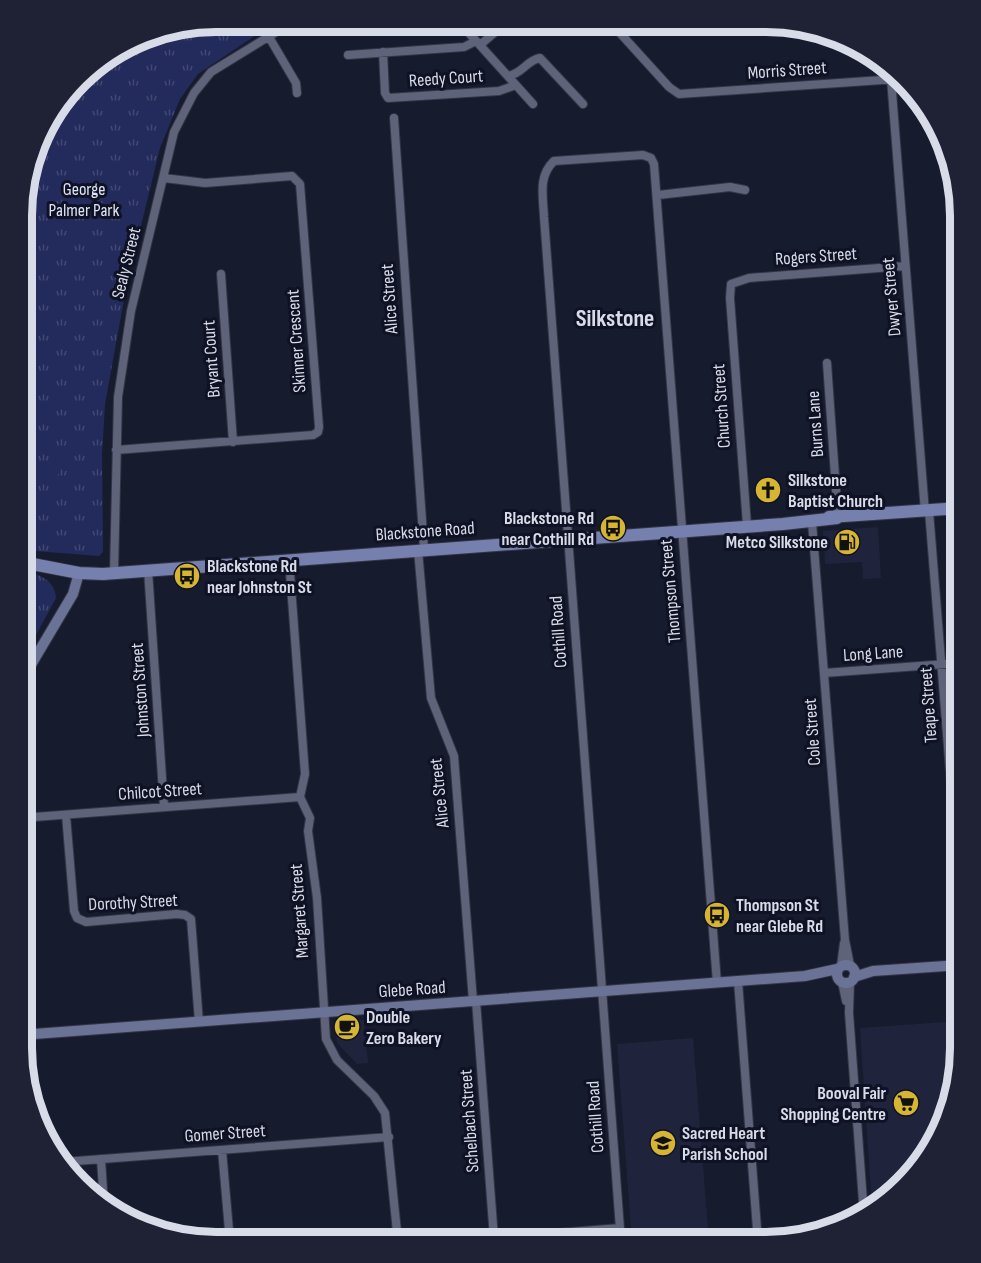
<svg xmlns="http://www.w3.org/2000/svg" width="981" height="1263" font-family="'Sofia Sans Condensed',sans-serif">
<style>
.built{fill:#1f243c}
.forest{fill:url(#forest-firs)}
.park{fill:url(#park-tufts)}
.pitch{fill:#232a5c}
.lines{fill:none;stroke-linecap:round;stroke-linejoin:round}
.stream{stroke:#7c86b5;stroke-width:2}
.river{stroke:#55619f;stroke-width:14}
.street-casing{stroke:#333544;stroke-width:10}
.secondary-casing{stroke:#333544;stroke-width:12}
.primary-casing{stroke:#333544;stroke-width:14}
.street{stroke:#5e637a;stroke-width:8}
.secondary{stroke:#6a7295;stroke-width:10}
.primary{stroke:#7680af;stroke-width:12}
.labels{text-anchor:middle;stroke-width:6;stroke-linejoin:round;paint-order:stroke}
.street-label{font-size:18px;fill:#d8dce9;stroke:#0f1224}
.park-label{font-size:18px;fill:#dee3f5;stroke:#0f1224}
.poi-label{font-size:18px;font-weight:bold;fill:#d8dce9;stroke:#0f1224;text-anchor:start}
.district-label{font-size:24px;font-weight:bold;fill:#d8dce9;stroke:#0f1224}
.rim{fill:none;stroke:#d8dce9;stroke-width:8}
</style>
<defs>
<pattern id="forest-firs" width="22" height="20" patternUnits="userSpaceOnUse" patternTransform="scale(1.5)"><rect width="22" height="20" fill="#232a5c"/><path d="M5 1l3.5 6h-7zM16 11l3.5 6h-7z" fill="#424873"/></pattern>
<pattern id="park-tufts" width="24" height="20" patternUnits="userSpaceOnUse" patternTransform="scale(1.5)"><rect width="24" height="20" fill="#232a5c"/><path d="M3 7l-1-3M5 7V3M7 7l1-3M15 17l-1-3M17 17v-4M19 17l1-3" fill="none" stroke="#424873"/></pattern>
</defs>
<rect width="100%" height="100%" fill="#171b2e"/>
<path class="built" d="M 878,527 L 881,578 L 863,579 L 862,562 L 825,564 L 823,531 Z
M 364,1020 L 368,1063 L 357,1064 L 337,1043 L 335,1021 Z
M 960,1021 L 960,1060 L 934,1145 L 872,1207 L 860,1028 Z
M 693,1038 L 709,1242 L 632,1242 L 617,1044 Z"/>
<path class="forest" d="M 197,24 C 159,48 115,58 77,82 L 87,69 L 152,31 Z"/>
<path class="park" d="M 215,21 L 277,21 L 198,74 L 180,99 L 160,148 L 127,283 L 105,404 L 102,455 L 103,552 L 99,556 L 22,550 C 29,525 42,524 22,498 L 23,189 L 47,118 L 77,82 L 112,58 L 182,33 L 197,24 Z
M 22,570 C 38,574 55,579 56,598 L 22,661 Z"/>
<path class="pitch" d="M 57,456 L 66,461 L 58,475 L 49,470 Z"/>
<g class="lines">
<path class="stream" d="M 111,55 L 112,58"/>
<path class="river" d="M 102,61 L 183,26"/>
<defs>
<path id="street" d="M 459,22 L 533,104
M 610,22 L 669,87 L 679,94 L 897,79
M 269,37 L 296,83 L 297,93
M 480,45 L 507,22
M 383,52 L 385,93 L 388,98 L 499,91 L 516,85
M 348,55 L 464,47 L 476,41
M 508,76 C 522,74 527,60 540,58 L 583,104
M 891,79 L 925,512
M 394,118 L 424,549
M 658,195 L 730,187 L 745,190
M 221,274 L 233,442
M 827,363 L 838,518
M 116,450 L 313,435 L 318,432 L 319,427 L 300,184 L 292,176 L 205,183 L 164,178
M 929,511 L 960,896
M 812,522 L 845,940 L 850,965
M 747,525 L 730,298 L 731,284 L 749,278 L 905,266
M 418,550 L 431,698 L 454,756 L 473,1001
M 289,559 L 305,774 L 300,797 L 310,818 L 308,831 L 317,898 L 326,1039 L 337,1060 L 374,1096 L 385,1113 L 398,1242
M 148,570 L 164,807
M 114,573 L 118,397 L 131,311 L 174,132 L 194,93 L 211,72 L 294,21
M 824,673 L 960,663
M 66,815 L 74,911 L 77,918 L 86,922 L 177,914 L 185,915 L 191,919 L 199,1022
M 21,818 L 300,797
M 841,966 L 844,943
M 738,981 L 758,1242
M 842,982 L 846,1001
M 850,982 L 849,1013 L 864,1215
M 476,1001 L 494,1238
M 222,1150 L 230,1242
M 101,1159 L 104,1205
M 63,1162 L 389,1137
M 447,1242 L 620,1228
M 621,1242 L 544,217 C 543,196 538,176 554,161 L 643,155 L 651,158 L 654,164 L 717,983"/>
<path id="secondary" d="M 22,680 L 73,594 L 79,573
M837 974a9 9 0 1 1 18 0a9 9 0 1 1-18 0Z
M 854,977 L 873,971 L 960,965
M 21,1035 L 805,976 L 837,969"/>
<path id="primary" d="M 829,517 L 960,508
M 22,562 L 79,573 L 103,574 L 783,524 L 837,518"/>
</defs>
<use href="#street" class="street-casing"/>
<use href="#secondary" class="secondary-casing"/>
<use href="#primary" class="primary-casing"/>
<use href="#street" class="street"/>
<use href="#secondary" class="secondary"/>
<use href="#primary" class="primary"/>
</g>
<defs>
<symbol id="church-disc" viewBox="-11 -11 22 22"><circle r="9.5" fill="#d6b534" stroke="#0f1224"/><path d="M-1.2-6h2.4v3.5h3.3v2.4h-3.3V6h-2.4V-.1h-3.3v-2.4h3.3Z" fill="#111"/></symbol>
<symbol id="bus-disc" viewBox="-11 -11 22 22"><circle r="9.5" fill="#d6b534" stroke="#0f1224"/><path d="M-5-6H5V4H4V6H2V4H-2V6H-4V4H-5ZM-3.5-4V0h7V-4ZM-3.5 1.2v1.5H-2V1.2ZM2 1.2v1.5H3.5V1.2Z" fill="#111"/></symbol>
<symbol id="fuel-disc" viewBox="-11 -11 22 22"><circle r="9.5" fill="#d6b534" stroke="#0f1224"/><path d="M-5.5-6h7V0h2V4h1.3V-2.5L3-4.5l.8-.8L6-3V5H2.5V1h-1V6h-7ZM-4.2-4.7v3.2H.2V-4.7Z" fill="#111"/></symbol>
<symbol id="cafe-disc" viewBox="-11 -11 22 22"><circle r="9.5" fill="#d6b534" stroke="#0f1224"/><path d="M-5.5-4.5H6V0H3Q3 3.5 0 3.5H-2.5Q-5.5 3.5-5.5 0ZM3-3.2v2h1.7v-2ZM-6 4.5H4V6H-6Z" fill="#111"/></symbol>
<symbol id="supermarket-disc" viewBox="-11 -11 22 22"><circle r="9.5" fill="#d6b534" stroke="#0f1224"/><path d="M-6-5.5h2.5l.6 2H6L4.5 2H-2.5L-4.4-4H-6ZM-1.5 3.2a1.3 1.3 0 1 0 .1 0ZM3 3.2a1.3 1.3 0 1 0 .1 0Z" fill="#111"/></symbol>
<symbol id="school-disc" viewBox="-11 -11 22 22"><circle r="9.5" fill="#d6b534" stroke="#0f1224"/><path d="M0-5L7-2L0 1L-7-2ZM-4 1L0 2.5L4 1V4Q0 6-4 4Z" fill="#111"/></symbol>
</defs>
<g fill-rule="evenodd">
<use href="#church-disc" x="753" y="475" width="30" height="30"/>
<use href="#bus-disc" x="598" y="513" width="30" height="30"/>
<use href="#fuel-disc" x="832" y="527" width="30" height="30"/>
<use href="#bus-disc" x="172" y="561" width="30" height="30"/>
<use href="#bus-disc" x="702" y="900" width="30" height="30"/>
<use href="#cafe-disc" x="332" y="1012" width="30" height="30"/>
<use href="#supermarket-disc" x="891" y="1088" width="30" height="30"/>
<use href="#school-disc" x="648" y="1128" width="30" height="30"/>
</g>
<g class="labels">
<g class="street-label">
<text transform="translate(787 70) rotate(-4)" y="6">Morris Street</text>
<text transform="translate(446 78) rotate(-4)" y="6">Reedy Court</text>
<text transform="translate(816 256) rotate(-4)" y="6">Rogers Street</text>
<text transform="translate(126 263) rotate(-76)" y="6">Sealy Street</text>
<text transform="translate(891 297) rotate(-95)" y="6">Dwyer Street</text>
<text transform="translate(389 299) rotate(-94)" y="6">Alice Street</text>
<text transform="translate(296 341) rotate(-94)" y="6">Skinner Crescent</text>
<text transform="translate(211 359) rotate(-94)" y="6">Bryant Court</text>
<text transform="translate(721 406) rotate(-94)" y="6">Church Street</text>
<text transform="translate(815 424) rotate(-94)" y="6">Burns Lane</text>
<text transform="translate(425 531) rotate(-4)" y="6">Blackstone Road</text>
<text transform="translate(670 591) rotate(-95)" y="6">Thompson Street</text>
<text transform="translate(558 632) rotate(-94)" y="6">Cothill Road</text>
<text transform="translate(873 653) rotate(-4)" y="6">Long Lane</text>
<text transform="translate(140 690) rotate(-94)" y="6">Johnston Street</text>
<text transform="translate(928 705) rotate(-94)" y="6">Teape Street</text>
<text transform="translate(812 732) rotate(-94)" y="6">Cole Street</text>
<text transform="translate(160 791) rotate(-4)" y="6">Chilcot Street</text>
<text transform="translate(439 793) rotate(-96)" y="6">Alice Street</text>
<text transform="translate(133 902) rotate(-3)" y="6">Dorothy Street</text>
<text transform="translate(299 911) rotate(-94)" y="6">Margaret Street</text>
<text transform="translate(412 989) rotate(-4)" y="6">Glebe Road</text>
<text transform="translate(595 1117) rotate(-94)" y="6">Cothill Road</text>
<text transform="translate(469 1121) rotate(-94)" y="6">Schelbach Street</text>
<text transform="translate(225 1133) rotate(-4)" y="6">Gomer Street</text>
</g>
<g class="park-label">
<text x="84" y="195">George<tspan x="84" dy="21">Palmer Park</tspan></text>
</g>
<g class="poi-label">
<text x="788" y="486">Silkstone<tspan x="788" dy="21">Baptist Church</tspan></text>
<text x="594" y="524" text-anchor="end">Blackstone Rd<tspan x="594" dy="21">near Cothill Rd</tspan></text>
<text x="828" y="548" text-anchor="end">Metco Silkstone</text>
<text x="207" y="572">Blackstone Rd<tspan x="207" dy="21">near Johnston St</tspan></text>
<text x="736" y="911">Thompson St<tspan x="736" dy="21">near Glebe Rd</tspan></text>
<text x="366" y="1023">Double<tspan x="366" dy="21">Zero Bakery</tspan></text>
<text x="886" y="1099" text-anchor="end">Booval Fair<tspan x="886" dy="21">Shopping Centre</tspan></text>
<text x="682" y="1139">Sacred Heart<tspan x="682" dy="21">Parish School</tspan></text>
</g>
<g class="district-label">
<text x="615" y="326">Silkstone</text>
</g>
</g>
<path d="M0 0H981V1263H0ZM216 32H766A184 184 0 0 1 950 216V1048A184 184 0 0 1 766 1232H216A184 184 0 0 1 32 1048V216A184 184 0 0 1 216 32Z" fill="#1f2234" fill-rule="evenodd"/>
<path class="rim" d="M216 32H766A184 184 0 0 1 950 216V1048A184 184 0 0 1 766 1232H216A184 184 0 0 1 32 1048V216A184 184 0 0 1 216 32Z"/>
</svg>
